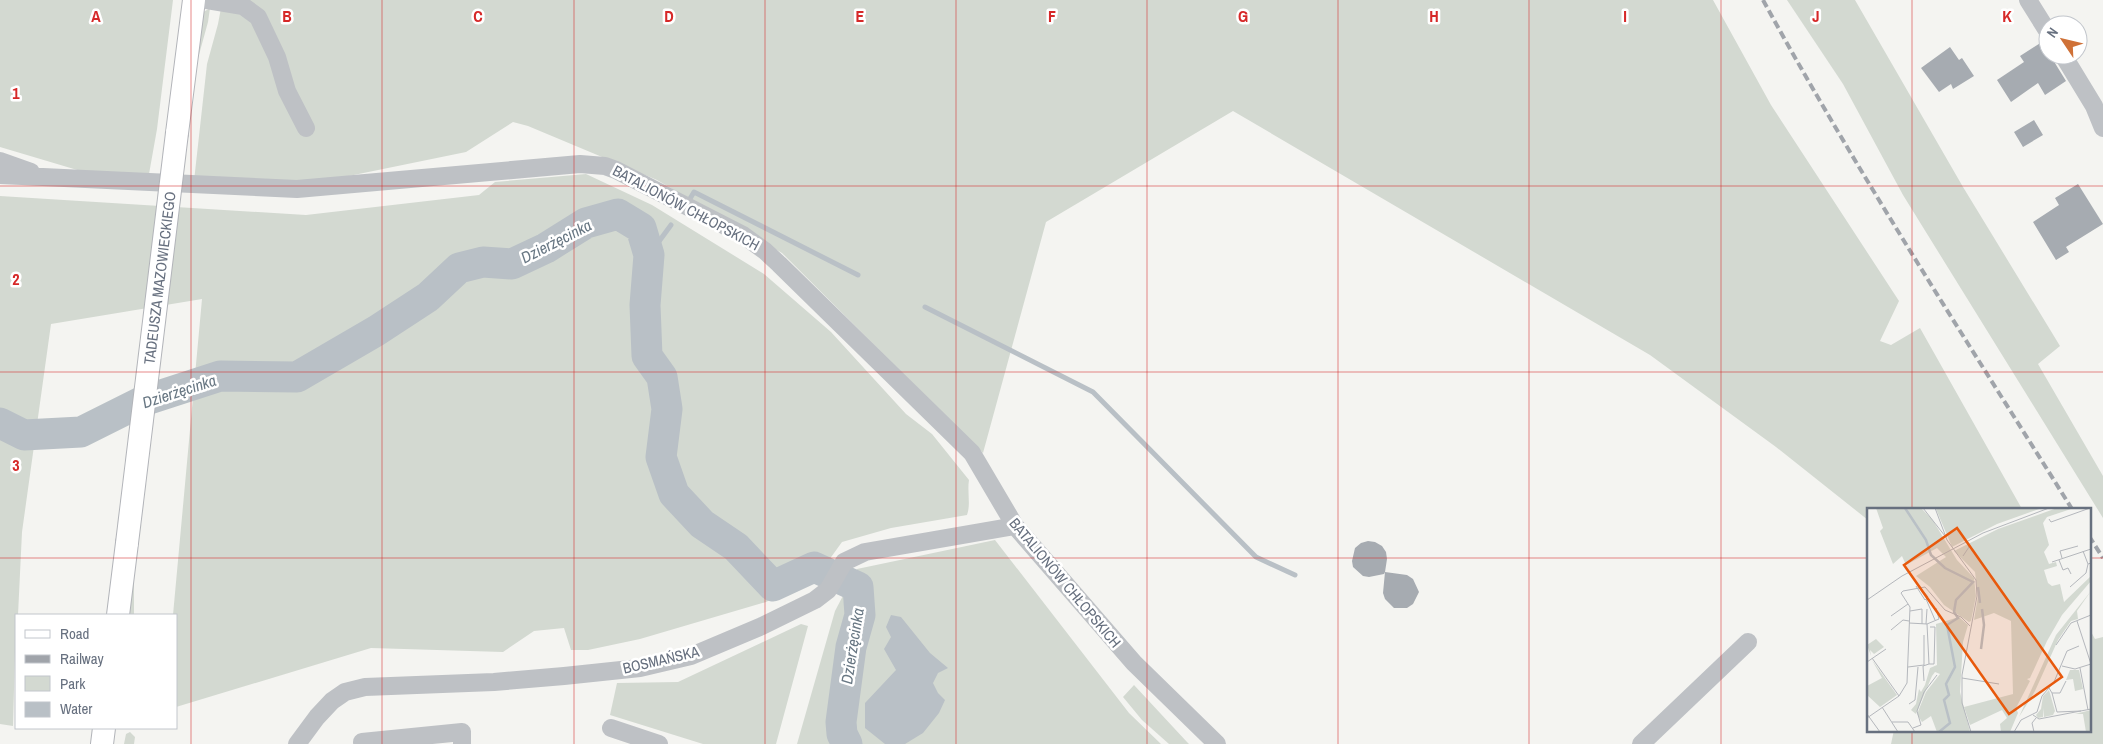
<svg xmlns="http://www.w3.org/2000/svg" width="2103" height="744" font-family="'Archivo Narrow',sans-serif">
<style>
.green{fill:#d3d9d1}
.water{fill:#b9c0c6}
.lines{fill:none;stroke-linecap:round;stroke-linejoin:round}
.stream{stroke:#b9c0c6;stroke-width:5}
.river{stroke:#b9c0c6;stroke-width:31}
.building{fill:#a6abb1}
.major-casing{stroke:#b2b4b9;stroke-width:24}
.minor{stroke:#bec1c5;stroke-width:18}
.major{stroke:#fff;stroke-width:22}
.rail{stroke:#a0a4aa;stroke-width:4;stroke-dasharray:8 4;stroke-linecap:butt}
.major-bridge-casing{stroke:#b2b4b9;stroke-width:24;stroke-linecap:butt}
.major-bridge{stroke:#fff;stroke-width:22}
.grid{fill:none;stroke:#d62828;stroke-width:1;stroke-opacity:0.55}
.labels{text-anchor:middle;stroke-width:5;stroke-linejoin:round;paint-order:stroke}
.street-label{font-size:15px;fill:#67707f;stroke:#fff}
.water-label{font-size:16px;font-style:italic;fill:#687783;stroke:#fff}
.inset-river{fill:none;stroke:#b9c0c6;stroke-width:2.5}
.inset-road{fill:none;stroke:#b4b7bc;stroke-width:1}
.view{fill:#e8590c;fill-opacity:0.15;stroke:#e8590c;stroke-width:2.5}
.inset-edge{fill:none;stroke:#67707f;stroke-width:2.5}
.grid-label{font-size:16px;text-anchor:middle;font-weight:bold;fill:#d62828;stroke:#fff;stroke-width:5;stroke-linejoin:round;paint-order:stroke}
</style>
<rect width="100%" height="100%" fill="#f4f4f1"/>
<path class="green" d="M 0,0 L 173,0 L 157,129 L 149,174 L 84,172 L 0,147 Z
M 238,0 L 1713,0 L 1771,105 L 1899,301 L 1880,341 L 1891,345 L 1920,328 L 2022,509 L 1868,509 L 1868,520 L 1776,447 L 1650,355 L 1233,111 L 1046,222 L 983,453 L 782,253 L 657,180 L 528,126 L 513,122 L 466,152 L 300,186 L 194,181 L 207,64 L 218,24 L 221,8 Z
M 1787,0 L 1855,0 L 1963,187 L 2060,346 L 2038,364 L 2103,476 L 2103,518 L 1903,195 L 1843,84 Z
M 210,8 L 208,22 L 197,62 L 202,13 Z
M 586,174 L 652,205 L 764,274 L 831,332 L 906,414 L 932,434 L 969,480 C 967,492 971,504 967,515 L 891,528 L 842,542 L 816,578 L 766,602 L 640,639 L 588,650 L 571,650 L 564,628 L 534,631 L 503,652 L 371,648 L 176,707 L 176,615 L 173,615 L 202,299 L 51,324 L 22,532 L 18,615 L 16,615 L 13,726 L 0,724 L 0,196 L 306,215 L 479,195 L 495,182 Z
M 995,540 L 1129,713 L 1161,744 L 797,744 L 835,611 L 857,569 Z
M 132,582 L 134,582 L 134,615 L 127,615 Z
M 801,624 L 808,626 L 776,744 L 703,744 L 610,715 L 617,683 L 678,682 Z
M 2089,628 L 2095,639 L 2103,637 L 2103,744 L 1891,744 L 1894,730 L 2089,730 Z
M 1134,685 L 1187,742 L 1189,744 L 1169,744 L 1142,720 L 1123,697 Z
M 130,732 L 135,737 L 134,744 L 124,744 L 126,734 Z"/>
<path class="water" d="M 891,615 L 901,617 L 930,653 L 948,668 L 938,673 L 933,683 L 938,693 L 945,700 L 939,713 L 923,733 L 905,744 L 885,744 L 865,728 L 865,703 L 896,670 L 884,649 L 891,637 L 886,627 Z"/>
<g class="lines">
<path class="stream" d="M 688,202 L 694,192 L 858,275
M 649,255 L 671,225
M 925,307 L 1093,392 L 1256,557 L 1295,575"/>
<path class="river" d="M 0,423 L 24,435 L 81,432 L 143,401 L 220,376 L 297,377 L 376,331 L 428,297 L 459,268 L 483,262 L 512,264 L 546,248 L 586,223 L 618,214 L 641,228 L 649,255 L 645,305 L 647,356 L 662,377 L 667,409 L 661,457 L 674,494 L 702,524 L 736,547 L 773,586 L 814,567 L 858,587 L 860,615 L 851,647 L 841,722 L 842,734 L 847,744"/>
</g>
<path class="building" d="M 2042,42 L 2048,51 L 2048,55 L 2050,55 L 2066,81 L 2045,95 L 2038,83 L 2011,102 L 1997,80 L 2024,62 L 2020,56 Z
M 1950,47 L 1959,60 L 1962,58 L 1974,76 L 1953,89 L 1951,84 L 1939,92 L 1921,68 Z
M 2034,120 L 2043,135 L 2023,147 L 2014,132 Z
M 2078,184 L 2103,224 L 2066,247 L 2069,252 L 2056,260 L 2033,222 L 2059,205 L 2055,198 Z
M 1368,541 L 1375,542 L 1382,546 L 1386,552 L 1387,559 L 1385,572 L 1407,575 L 1413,579 L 1419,592 L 1413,604 L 1407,608 L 1394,608 L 1385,599 L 1383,593 L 1385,572 L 1384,574 L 1369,577 L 1363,576 L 1353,567 L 1352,561 L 1355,548 L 1361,543 Z"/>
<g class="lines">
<defs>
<path id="major" d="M 177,133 L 194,0
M 118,615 L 127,543
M 102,744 L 104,728"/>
</defs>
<use href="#major" class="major-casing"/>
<path class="minor" d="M 207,0 L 243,6 L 258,17 L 277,57 L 287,91 L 306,128
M 2028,0 L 2048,32
M 2063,55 L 2094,106 L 2103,128
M 0,161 L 31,172
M 0,175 L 297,189 L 580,164 L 605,166 L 616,170 L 743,235 L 765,251 L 779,264 L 972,453 L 1015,526 L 1134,663 L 1217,744
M 611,728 L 659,744
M 362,742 L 462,732 L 462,744
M 297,744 L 317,717 L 332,701 L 345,692 L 365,687 L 494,682 L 564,676 L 640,668 L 691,656 L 762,626 L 815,600 L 828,590 L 844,562 L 865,552 L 1015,526
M 1641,744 L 1748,642"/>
<use href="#major" class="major"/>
<path class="rail" d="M 1763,0 C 1858,174 1967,341 2072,509
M 2089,536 L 2103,558"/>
<defs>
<path id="major-bridge" d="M 127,543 L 177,133"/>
</defs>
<use href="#major-bridge" class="major-bridge-casing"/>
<use href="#major-bridge" class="major-bridge"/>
</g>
<path class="grid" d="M 191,0 L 191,744M 382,0 L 382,744M 574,0 L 574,744M 765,0 L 765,744M 956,0 L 956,744M 1147,0 L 1147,744M 1338,0 L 1338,744M 1529,0 L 1529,744M 1721,0 L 1721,744M 1912,0 L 1912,509M 0,186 L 2103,186M 0,372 L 2103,372M 0,558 L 1868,558M 2089,558 L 2103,558M 1912,730 L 1912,744"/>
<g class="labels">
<g class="street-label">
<text transform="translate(686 208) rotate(28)" y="5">BATALIONÓW CHŁOPSKICH</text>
<text transform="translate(160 278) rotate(-83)" y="5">TADEUSZA MAZOWIECKIEGO</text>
<text transform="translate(1065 583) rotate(50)" y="5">BATALIONÓW CHŁOPSKICH</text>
<text transform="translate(661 660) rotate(-13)" y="5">BOSMAŃSKA</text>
</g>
<g class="water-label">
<text transform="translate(556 241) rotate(-27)" y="6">Dzierżęcinka</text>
<text transform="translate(179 391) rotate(-18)" y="6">Dzierżęcinka</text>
<text transform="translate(852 646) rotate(-81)" y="6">Dzierżęcinka</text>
</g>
</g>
<g transform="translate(1867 508)">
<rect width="224" height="224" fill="#f4f4f1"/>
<path d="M 9,0 L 54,0 L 65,11 L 90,52 L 107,70 L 109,88 L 104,113 L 102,114 L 77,97 L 63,79 L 49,68 L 79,49 L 70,40 L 39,57 L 35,48 L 26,56 L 13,23 L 16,20 ZM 175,0 L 130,16 L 85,39 L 69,1 ZM 190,0 L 207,0 L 180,9 L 176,15 L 182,37 L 177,44 L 182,56 L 189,54 L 190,58 L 177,62 L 181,75 L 185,78 L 193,76 L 197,94 L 224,68 L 224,73 L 195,107 L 180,133 L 163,170 L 160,171 L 163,173 L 149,200 L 151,205 L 143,224 L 134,224 L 133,216 L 140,210 L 135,202 L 103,217 L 97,199 L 146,186 L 144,113 L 127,105 L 107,112 L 111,88 L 108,64 L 87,43 L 131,21 ZM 224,83 L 210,103 L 211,111 L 204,113 L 191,132 L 168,183 L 152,209 L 189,127 ZM 92,109 L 101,117 L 96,134 L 93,184 L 103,224 L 70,224 L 64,208 L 55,214 L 50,206 L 59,184 L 73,166 L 68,164 L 65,168 L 49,206 L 44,202 L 49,196 L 52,181 L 54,184 L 58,177 L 63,160 L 70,157 L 69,116 ZM 9,131 L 17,139 L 7,146 L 3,142 L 4,148 L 0,137 ZM 5,152 L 30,187 L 13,199 L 0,187 L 0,178 L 15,170 ZM 203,162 L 212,162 L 216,181 L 208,183 L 206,171 L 199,172 ZM 182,182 L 188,203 L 186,207 L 177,209 L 177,200 L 176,209 L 171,210 L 169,207 L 174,201 L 176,188 ZM 224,202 L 224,224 L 219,224 L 216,206 L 208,206 Z" fill="#d3d9d1"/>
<path class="inset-river" d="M 38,0 L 59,32 L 64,47 L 78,60 L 106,74 L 89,92 L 87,104 L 91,110 L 80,117 L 88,159 L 79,176 L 82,187 L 77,192 L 83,215 L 72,224M 111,79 L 113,95M 114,141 L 117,117 L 115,101"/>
<path class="inset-road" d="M 56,0 L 78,28M 68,0 L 80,32 L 109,72 L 110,88 L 95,167 L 95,195 L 104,224M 182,11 L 184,14 L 223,0M 216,43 L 221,56 L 224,55M 96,48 L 102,39 L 100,34M 195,50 L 193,43 L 211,38M 192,52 L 196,62 L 201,60 L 204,66M 185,54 L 224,41M 49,78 L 58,92 L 61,89 L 56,83M 203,79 L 219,65 L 221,56M 59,91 L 68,112M 0,92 L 35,68 L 116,25 L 182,0M 43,103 L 55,101 L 55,116M 24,108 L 41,96M 210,113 L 224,156M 42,115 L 60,116 L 72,111 L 69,100M 59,116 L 60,101M 60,116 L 62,156 L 67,156 L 68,119 L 63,119M 24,122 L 36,112 L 42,113M 189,137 L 204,115 L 224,107M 5,150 L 32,188M 0,154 L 19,141M 195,158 L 208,161 L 224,156M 41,159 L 57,157 L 57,127M 213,160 L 221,202M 95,170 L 132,176M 57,173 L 56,158 L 62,156M 182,180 L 185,185 L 193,185 L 199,173M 185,185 L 190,204 L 214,203M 42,196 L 48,192 L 51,159M 15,199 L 31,224M 0,206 L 13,224M 166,207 L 172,211 L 224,201M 0,210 L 32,188 L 40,175 L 43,99 L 34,85 L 36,83 L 58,79 L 78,102 L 94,109 L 103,118M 25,214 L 41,214 L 48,224M 46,220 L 54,217 L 50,203 L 57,184 L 70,167M 147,224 L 154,212 L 170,204 L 175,188 L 187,174 L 200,143 L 212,138M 167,224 L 165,215 L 169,210"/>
<path class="view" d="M 90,20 L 195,169 L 142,206 L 37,57 Z"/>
<rect width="224" height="224" class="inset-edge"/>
</g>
<g class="grid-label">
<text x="96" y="22">A</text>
<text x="287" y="22">B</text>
<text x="478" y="22">C</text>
<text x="669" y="22">D</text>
<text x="860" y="22">E</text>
<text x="1052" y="22">F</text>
<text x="1243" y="22">G</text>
<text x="1434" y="22">H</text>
<text x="1625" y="22">I</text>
<text x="1816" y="22">J</text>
<text x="2007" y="22">K</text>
<text x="16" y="99">1</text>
<text x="16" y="285">2</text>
<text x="16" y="471">3</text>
</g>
<rect x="15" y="614" width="162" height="115" fill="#ffffff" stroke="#c2c6cc"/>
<rect x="25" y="630" width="25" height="8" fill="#ffffff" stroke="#c2c6cc"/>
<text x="60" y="639" font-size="15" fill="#67707f">Road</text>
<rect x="25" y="655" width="25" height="8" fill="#a0a4aa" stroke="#c2c6cc"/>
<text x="60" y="664" font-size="15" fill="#67707f">Railway</text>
<rect x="25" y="676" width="25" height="15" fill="#d3d9d1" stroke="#c2c6cc"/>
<text x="60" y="689" font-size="15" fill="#67707f">Park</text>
<rect x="25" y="702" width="25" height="15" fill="#b9c0c6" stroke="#c2c6cc"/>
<text x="60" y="714" font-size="15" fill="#67707f">Water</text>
<g transform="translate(2063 40) rotate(305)"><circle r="24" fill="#ffffff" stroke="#c2c6cc"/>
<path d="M0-4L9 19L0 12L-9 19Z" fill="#cf7137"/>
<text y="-8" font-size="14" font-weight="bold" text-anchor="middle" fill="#67707f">N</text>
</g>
</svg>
